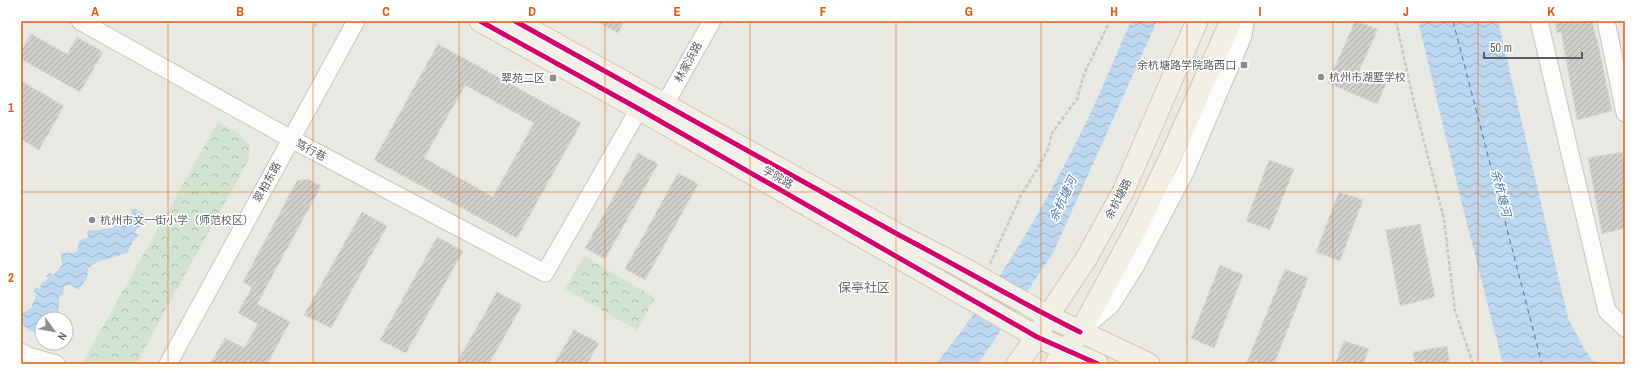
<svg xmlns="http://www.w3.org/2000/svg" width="1646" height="385" font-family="'Archivo Narrow','Noto Sans SC',sans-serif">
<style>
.forest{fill:url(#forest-crowns)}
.water{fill:url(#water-waves)}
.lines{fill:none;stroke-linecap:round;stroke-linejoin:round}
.ferry{stroke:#4c77ab;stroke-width:1;stroke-dasharray:5 4;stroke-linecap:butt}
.building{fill:url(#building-hatch);stroke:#d8d7d3;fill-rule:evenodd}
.minor-casing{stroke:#c5c4c4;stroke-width:19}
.major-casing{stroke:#cec8b4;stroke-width:23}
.path{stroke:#c5c9c7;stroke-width:2.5;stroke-dasharray:4 2;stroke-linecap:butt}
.minor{stroke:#fcfcfb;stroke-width:17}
.major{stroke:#f1efe6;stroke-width:21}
.cycleway-casing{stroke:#fff;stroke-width:8}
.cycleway{stroke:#d6006c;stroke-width:5}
.grid{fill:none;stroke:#e15910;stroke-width:1;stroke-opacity:0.55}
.poi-dot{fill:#8c8d8e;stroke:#fff;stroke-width:1.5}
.labels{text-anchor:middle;stroke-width:3;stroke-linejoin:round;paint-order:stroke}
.street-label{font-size:11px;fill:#5a5c60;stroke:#fff}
.poi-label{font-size:11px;fill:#5a5c60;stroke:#fff;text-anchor:end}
.water-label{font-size:12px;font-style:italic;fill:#4c77ab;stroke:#fff}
.quarter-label{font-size:13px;fill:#6b6e72;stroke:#fff}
.neatline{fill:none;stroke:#e15910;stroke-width:1.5}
.grid-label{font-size:13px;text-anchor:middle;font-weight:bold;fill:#e15910}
</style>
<defs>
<pattern id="forest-crowns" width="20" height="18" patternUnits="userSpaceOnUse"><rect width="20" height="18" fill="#d2e4d1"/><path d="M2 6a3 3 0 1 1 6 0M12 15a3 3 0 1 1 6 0" fill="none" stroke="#adbcad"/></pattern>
<pattern id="water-waves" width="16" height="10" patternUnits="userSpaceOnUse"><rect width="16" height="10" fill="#bcd7ef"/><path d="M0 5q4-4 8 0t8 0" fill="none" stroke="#9cb2c5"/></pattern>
<pattern id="building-hatch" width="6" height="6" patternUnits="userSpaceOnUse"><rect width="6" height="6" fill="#cfcfcc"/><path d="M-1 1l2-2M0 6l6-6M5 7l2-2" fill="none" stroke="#ababa9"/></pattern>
</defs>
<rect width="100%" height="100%" fill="#e9e8e3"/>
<path class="forest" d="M 218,122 L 236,132 L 250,145 L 249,159 L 136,364 L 82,364 Z
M 584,256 L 655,298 L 637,330 L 565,289 Z"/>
<path class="water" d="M 1131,21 L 1157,21 L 1053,253 L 978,364 L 936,364 C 990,297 1037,220 1076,143 C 1096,104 1113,62 1131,21 Z
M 1418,21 L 1498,21 L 1568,318 L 1582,345 L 1593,361 L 1603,364 L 1503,364 L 1463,208 Z
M 130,209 L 136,209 L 144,214 L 142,218 L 148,218 L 147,222 L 137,228 L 135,233 L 139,235 L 133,241 L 127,253 L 97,262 L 88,268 L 87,278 L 78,290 L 70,284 L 64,287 L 63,295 L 59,296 L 59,308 L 56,316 L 59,319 L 42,319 L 42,335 C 30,331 21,329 21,314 L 31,308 L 37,294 L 33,292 L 35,287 L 40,289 L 41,283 L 48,279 L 46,276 L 50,273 L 53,275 L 62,265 L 61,253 L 76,253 L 80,240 L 88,237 L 87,231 L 111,228 L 115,224 L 112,219 L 117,216 L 125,223 L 130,220 L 129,216 L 133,214 Z"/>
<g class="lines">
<path class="ferry" d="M 1453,21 L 1542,364"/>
</g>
<path class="building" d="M 596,21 L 624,21 L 618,33 Z
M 1355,21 L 1378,29 L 1358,73 L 1386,84 L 1377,104 L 1328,83 Z
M 1555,21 L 1592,21 L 1596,38 L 1597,38 L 1612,111 L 1577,120 L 1561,32 L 1557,33 Z
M 31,34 L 67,54 L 77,37 L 103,52 L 80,92 L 21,59 L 21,51 Z
M 438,44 L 581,123 L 517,238 L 374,160 ZM 465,85 L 534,123 L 493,197 L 424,158 Z
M 21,81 L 64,106 L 39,150 L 21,139 Z
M 1622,152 L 1625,166 L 1625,228 L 1602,234 L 1588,158 Z
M 638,153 L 658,164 L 605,259 L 585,248 Z
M 1269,160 L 1294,169 L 1270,230 L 1246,221 Z
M 678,173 L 698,184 L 645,280 L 625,269 Z
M 308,179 L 321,186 L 257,304 L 290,322 L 267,364 L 210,364 L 225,338 L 244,348 L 258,324 L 238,313 L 252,287 L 243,282 L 297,181 Z
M 1339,192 L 1363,200 L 1340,261 L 1316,252 Z
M 362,212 L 387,226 L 331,328 L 304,315 Z
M 1420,224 L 1435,297 L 1400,306 L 1386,230 Z
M 437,237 L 463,251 L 406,353 L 380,340 Z
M 1220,265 L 1243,275 L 1214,348 L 1191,338 Z
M 1285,269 L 1308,278 L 1274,364 L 1246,364 Z
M 497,292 L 522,305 L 489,364 L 456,364 Z
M 574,330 L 599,343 L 587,364 L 554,364 Z
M 1344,341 L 1369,349 L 1363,364 L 1335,364 Z
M 1447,346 L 1450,364 L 1415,364 L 1413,352 Z"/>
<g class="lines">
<defs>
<path id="minor" d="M 80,21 L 291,139 L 545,273 L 639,109
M 1539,21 L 1607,311 L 1625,328
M 1606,21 L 1625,113
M 665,104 L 712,21
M 1086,326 L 1111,305 L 1135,267 L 1185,172 L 1243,36 L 1245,21
M 21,352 L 28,356 L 56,364
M 168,364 L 356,21"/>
<path id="major" d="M 480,21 L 639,109 L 1037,337 L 1098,364
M 515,21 L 899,235 L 956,264 L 1048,316 L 1149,364
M 1017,364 L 1037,337 L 1048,316 L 1086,259 L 1124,190 L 1197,21
M 1055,364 L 1080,332 L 1136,229 L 1168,162 L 1231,21"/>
</defs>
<use href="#minor" class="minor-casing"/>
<use href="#major" class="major-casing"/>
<path class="path" d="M 1396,21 L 1414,103 L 1444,219 L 1455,311 L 1473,364
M 315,26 L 317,21
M 990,264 L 1020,197 L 1038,168 L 1048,149 L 1052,133 L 1077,99 L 1084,74 L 1110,21"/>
<use href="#minor" class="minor"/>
<use href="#major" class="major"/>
<defs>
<path id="cycleway" d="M 480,21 L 639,109 L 1037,337 L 1098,364
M 515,21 L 899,235 C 960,267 1019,302 1080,332"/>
</defs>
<use href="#cycleway" class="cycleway-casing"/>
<use href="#cycleway" class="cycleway"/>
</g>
<path class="grid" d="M 168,21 L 168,364M 313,21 L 313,364M 459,21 L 459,364M 605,21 L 605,364M 750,21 L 750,364M 896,21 L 896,364M 1041,21 L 1041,364M 1187,21 L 1187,364M 1333,21 L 1333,364M 1478,21 L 1478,364M 21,192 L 1625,192"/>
<g class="poi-dot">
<rect x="1240" y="61" width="8" height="8" rx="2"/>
<circle cx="1321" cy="77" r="4"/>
<rect x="549" y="74" width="8" height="8" rx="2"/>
<circle cx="92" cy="220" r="4"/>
</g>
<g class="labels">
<g class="street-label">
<text transform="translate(688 62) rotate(-61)" y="4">林家浜路</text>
<text transform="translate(311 150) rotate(28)" y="4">笃行巷</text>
<text transform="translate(778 177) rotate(30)" y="4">学院路</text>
<text transform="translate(267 182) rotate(-61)" y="4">翠柏东路</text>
<text transform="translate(1118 199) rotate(-63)" y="4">余杭塘路</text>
</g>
<g class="poi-label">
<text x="1236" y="69">余杭塘路学院路西口</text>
<text x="1329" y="81" text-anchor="start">杭州市湖墅学校</text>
<text x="545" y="82">翠苑二区</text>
<text x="100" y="224" text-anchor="start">杭州市文一街小学（师范校区）</text>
</g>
<g class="water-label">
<text transform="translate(1501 193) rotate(76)" y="4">余杭塘河</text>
<text transform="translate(1063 199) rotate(-65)" y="4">余杭塘河</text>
</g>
<g class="quarter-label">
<text x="864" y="292">保亭社区</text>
</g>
</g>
<rect width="1646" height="385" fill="none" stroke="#ffffff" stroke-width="44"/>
<g transform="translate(54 331) rotate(122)"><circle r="19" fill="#ffffff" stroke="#bdbebf"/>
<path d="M0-3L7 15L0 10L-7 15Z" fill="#8c8d8e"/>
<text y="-6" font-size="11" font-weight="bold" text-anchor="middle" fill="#5a5c60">N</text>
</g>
<path d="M1484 52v6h98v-6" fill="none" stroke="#5a5c60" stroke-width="2"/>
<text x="1490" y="52" font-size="12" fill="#5a5c60" stroke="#ffffff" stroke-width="3" paint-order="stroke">50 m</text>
<rect x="22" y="22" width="1602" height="341" class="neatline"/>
<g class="grid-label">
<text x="95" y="16">A</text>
<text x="240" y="16">B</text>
<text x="386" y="16">C</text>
<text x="532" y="16">D</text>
<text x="677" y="16">E</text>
<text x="823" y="16">F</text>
<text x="969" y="16">G</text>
<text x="1114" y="16">H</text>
<text x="1260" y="16">I</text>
<text x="1406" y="16">J</text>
<text x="1551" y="16">K</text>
<text x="11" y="112">1</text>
<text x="11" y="282">2</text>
</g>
</svg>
